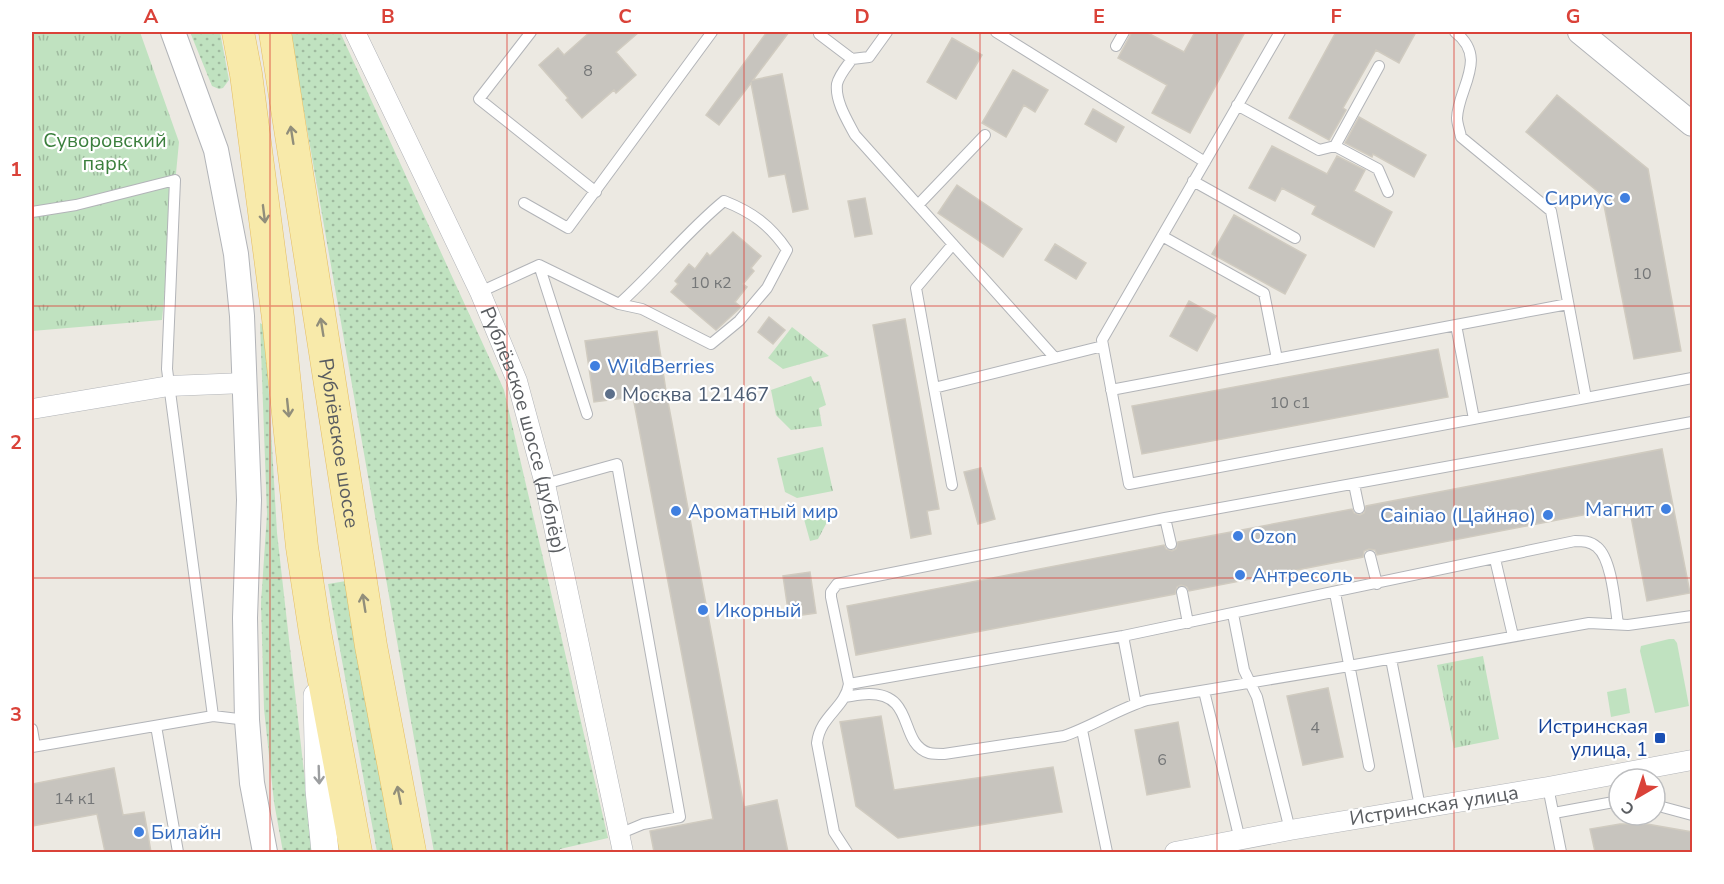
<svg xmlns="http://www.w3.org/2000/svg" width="1724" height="884" font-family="'Nunito Sans',sans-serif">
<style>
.grass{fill:url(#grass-dots)}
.park{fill:url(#park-tufts)}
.garden{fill:#c0e2c0}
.building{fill:#c7c4be;stroke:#d0cbc0;stroke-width:1.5}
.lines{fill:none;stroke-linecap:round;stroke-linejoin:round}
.service-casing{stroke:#b2b4b8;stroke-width:12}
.minor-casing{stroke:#b2b4b8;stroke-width:21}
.tertiary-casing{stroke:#b2b4b8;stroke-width:26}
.secondary-casing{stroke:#b3b6bb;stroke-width:28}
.primary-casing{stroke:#e5bd61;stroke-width:33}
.service{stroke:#fff;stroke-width:10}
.minor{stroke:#fff;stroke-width:20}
.tertiary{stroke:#fff;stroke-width:24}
.secondary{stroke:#fff;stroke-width:27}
.primary{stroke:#f8eaaa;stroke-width:32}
.oneway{stroke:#918e7b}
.oneway2{stroke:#9c9ea0}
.grid{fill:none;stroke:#da4239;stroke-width:1.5;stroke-opacity:0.55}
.shop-dot{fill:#3f7fe0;stroke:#fff;stroke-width:2}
.service-dot{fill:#5c6f8a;stroke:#fff;stroke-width:2}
.transit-dot{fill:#1a4fb4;stroke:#fff;stroke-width:2}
.labels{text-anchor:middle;stroke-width:4.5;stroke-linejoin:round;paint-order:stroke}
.number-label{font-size:16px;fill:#757778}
.park-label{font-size:20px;fill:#3b7f3d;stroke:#fff}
.shop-label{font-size:20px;fill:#366cbe;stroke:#fff;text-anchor:start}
.service-label{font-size:20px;fill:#4e5e75;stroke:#fff;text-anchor:start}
.street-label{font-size:20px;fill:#5a5d61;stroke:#fff}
.transit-label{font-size:20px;fill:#164399;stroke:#fff;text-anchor:end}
.neatline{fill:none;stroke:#da4239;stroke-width:2}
.grid-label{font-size:20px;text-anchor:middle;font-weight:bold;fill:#da4239}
</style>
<defs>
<pattern id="grass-dots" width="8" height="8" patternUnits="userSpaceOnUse" patternTransform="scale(1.5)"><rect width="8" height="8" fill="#c0e2c0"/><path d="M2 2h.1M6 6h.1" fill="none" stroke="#9fba9f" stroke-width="1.8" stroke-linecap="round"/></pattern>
<pattern id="park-tufts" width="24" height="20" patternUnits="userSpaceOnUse" patternTransform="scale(1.5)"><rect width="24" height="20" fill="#c0e2c0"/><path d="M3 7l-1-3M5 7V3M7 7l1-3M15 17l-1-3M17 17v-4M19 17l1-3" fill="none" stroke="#9fba9f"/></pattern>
</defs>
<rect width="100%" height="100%" fill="#ece9e2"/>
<path class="grass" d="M 190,32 L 220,32 L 229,80 L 223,88 L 219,89 L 212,86 Z
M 290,32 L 340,32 L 504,390 L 608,838 L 560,849 L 560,852 L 434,852 Z
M 260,323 L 265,326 L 277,533 L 313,852 L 283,852 L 274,802 L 264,709 L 261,603 L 267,514 Z
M 346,581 L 397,852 L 377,852 L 328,584 Z"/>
<path class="park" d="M 32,32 L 140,32 L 179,142 L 162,320 L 32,331 Z
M 792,327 L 829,356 L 783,369 L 768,358 Z
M 811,376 L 814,383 L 819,381 L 826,405 L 819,408 L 822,426 L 791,430 L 776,415 L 771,390 Z
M 823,447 L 833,491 L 797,498 L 785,492 L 777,458 Z
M 835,507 L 818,539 L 810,541 L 802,512 Z
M 1483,656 L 1499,739 L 1454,748 L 1437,665 Z"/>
<path class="garden" d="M 1669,639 L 1674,639 L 1677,643 L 1689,706 L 1655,713 L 1640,651 L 1641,646 Z
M 1626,688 L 1630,713 L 1611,717 L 1607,692 Z"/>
<path class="building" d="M 590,32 L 639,32 L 616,52 L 636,75 L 616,93 L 614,90 L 582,118 L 566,100 L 568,98 L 539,65 L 558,48 L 564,55 Z
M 767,32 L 789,32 L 753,80 L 782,74 L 808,209 L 793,212 L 785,174 L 769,177 L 751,83 L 719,125 L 706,115 Z
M 1132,32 L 1146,32 L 1184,52 L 1195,32 L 1245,32 L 1190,133 L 1152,113 L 1167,85 L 1118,58 Z
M 1336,32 L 1416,32 L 1399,63 L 1376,50 L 1343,108 L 1346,110 L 1329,140 L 1289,118 Z
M 952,38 L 982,55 L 956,99 L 927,82 Z
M 1013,70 L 1048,90 L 1035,112 L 1024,105 L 1006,137 L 982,123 Z
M 1557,95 L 1648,169 L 1681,351 L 1634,359 L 1602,195 L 1526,132 Z
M 1093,109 L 1124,127 L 1116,142 L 1085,124 Z
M 1359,117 L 1426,155 L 1414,177 L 1373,154 L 1372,157 L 1345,143 Z
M 1272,146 L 1327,174 L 1337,156 L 1365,170 L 1354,191 L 1392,212 L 1374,247 L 1312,214 L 1316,206 L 1282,188 L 1275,201 L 1249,188 Z
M 957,185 L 1022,229 L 1003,257 L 938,213 Z
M 865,198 L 872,234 L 855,237 L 848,201 Z
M 1234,215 L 1306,255 L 1285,294 L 1212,254 Z
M 733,232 L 761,256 L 751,268 L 754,271 L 743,284 L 747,287 L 735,302 L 741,307 L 716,330 L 671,292 L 678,284 L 675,281 L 689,264 L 695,269 L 707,253 L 710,256 Z
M 1055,244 L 1086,263 L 1076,279 L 1045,260 Z
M 1189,301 L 1216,316 L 1197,351 L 1170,336 Z
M 769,317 L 785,330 L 773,344 L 758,332 Z
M 905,319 L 939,509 L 927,511 L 931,534 L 911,538 L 873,325 Z
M 657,331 L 666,391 L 744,807 L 777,800 L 788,852 L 654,852 L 650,831 L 713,819 L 633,397 L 594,402 L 585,341 Z
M 1438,349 L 1448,397 L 1142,454 L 1132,406 Z
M 1662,449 L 1690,593 L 1647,601 L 1629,506 L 1377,555 L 1375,550 L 1369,549 L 1364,551 L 1363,557 L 1189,591 L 1187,587 L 1181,585 L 1177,587 L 1175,594 L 856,655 L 847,606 L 1164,545 L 1166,549 L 1172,551 L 1176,549 L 1178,542 L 1352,509 L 1354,513 L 1360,515 L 1364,513 L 1366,506 Z
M 981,468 L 995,519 L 978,524 L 964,472 Z
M 810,572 L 816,613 L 789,617 L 783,576 Z
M 1328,688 L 1343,757 L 1303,765 L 1287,696 Z
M 881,716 L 894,790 L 1053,767 L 1062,812 L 898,838 L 856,806 L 840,722 Z
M 1178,722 L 1190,787 L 1147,795 L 1135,730 Z
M 114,768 L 123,815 L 144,812 L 151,852 L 105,852 L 97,814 L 32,826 L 32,784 Z
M 1620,824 L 1647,824 L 1692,832 L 1692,852 L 1595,852 L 1590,829 Z"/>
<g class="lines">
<defs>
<path id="service" d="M 531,32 L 479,99 L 596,192
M 887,32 L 869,57 L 852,59 C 847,66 839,75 837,84 C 835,101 847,120 855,135 L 1055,358
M 996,32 L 1205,162
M 1280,32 L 1102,340 L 1129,484 L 1692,378
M 1455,32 C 1489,58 1458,88 1457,118 C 1457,124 1460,131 1461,137 L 1551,211 L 1586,398
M 819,34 L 852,59
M 1116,46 L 1124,32
M 1237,105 L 1319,150 L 1335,146 L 1379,66
M 1335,146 L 1378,169 L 1388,192
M 1193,181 L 1295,238
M 524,203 L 568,228 L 712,32
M 918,205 L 985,135
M 32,212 L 76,205 L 175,180 L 167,369 L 213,716
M 1162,236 L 1264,293 L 1277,359
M 539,265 L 587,414
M 480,292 L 539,265 L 619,304 L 642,309 L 711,344 L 739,321 L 767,288 L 787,250 C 770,225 752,212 724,201 C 686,232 656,271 619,304
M 1456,325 L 1568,304
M 934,388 L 916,288 L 953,244
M 1111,390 L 1456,325 L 1474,419
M 545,484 L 617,464 L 680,817 L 643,824 L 619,834
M 1354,484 L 1359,508
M 952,485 L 934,388 L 1103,346
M 1165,518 L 1171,544
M 1370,556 L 1377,584
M 1495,559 L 1513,636
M 1182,592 L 1188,623
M 1335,593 L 1369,766
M 1233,614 L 1244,670 L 1257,697 L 1290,830
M 1123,636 L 1136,704
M 1391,659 L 1420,807
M 849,684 L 1123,636 L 1575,541 C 1583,541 1590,541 1597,547 C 1612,559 1615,605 1618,624
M 1204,691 L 1240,840
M 845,697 C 852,696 861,694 869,694 C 916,694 898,743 929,753 C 934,754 939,754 944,754 L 1064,736 C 1093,726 1118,709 1147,700 L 1349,666 L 1589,623 L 1628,625 L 1692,616
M 156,726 L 178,852
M 32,729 L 35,746
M 1082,730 L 1107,852
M 32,747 L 213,716 L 247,720
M 1548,787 L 1561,852
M 1655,805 L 1692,815
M 1554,813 L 1619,801
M 847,852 L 834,832 L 817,743 C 820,716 845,708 849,684 L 831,597 L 831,592 L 837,584 L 1165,518 L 1692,422"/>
<g id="minor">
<path id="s1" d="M 355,32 L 480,292 L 517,381 L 545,484 L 623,852"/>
<path d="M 32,409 L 169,386 L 245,383"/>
<path d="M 1175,852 L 1290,830 L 1548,787 L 1692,760"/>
</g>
<path id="tertiary" d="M 173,32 L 216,150 L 236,254 L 242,316 L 249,500 L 245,618 L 247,720 L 252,783 L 265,852
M 1580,32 L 1692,124"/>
<path id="secondary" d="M 317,696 L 319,790 L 325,852"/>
<g id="primary">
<path d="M 238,32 L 246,74 L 278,318 L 302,547 L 315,632 L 356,852"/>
<path id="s2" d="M 275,32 L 371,646 L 410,852"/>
</g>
</defs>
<use href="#service" class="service-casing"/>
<use href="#minor" class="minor-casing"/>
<use href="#tertiary" class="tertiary-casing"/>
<use href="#secondary" class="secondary-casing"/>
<use href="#primary" class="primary-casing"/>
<use href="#service" class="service"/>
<use href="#minor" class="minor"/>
<use href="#tertiary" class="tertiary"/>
<use href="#secondary" class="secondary"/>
<use href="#primary" class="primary"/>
</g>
<defs><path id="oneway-shaft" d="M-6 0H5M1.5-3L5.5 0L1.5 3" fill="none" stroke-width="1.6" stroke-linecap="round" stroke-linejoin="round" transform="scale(1.5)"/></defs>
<g class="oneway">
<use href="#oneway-shaft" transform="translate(292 135) rotate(-99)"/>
<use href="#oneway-shaft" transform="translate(264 214) rotate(83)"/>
<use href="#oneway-shaft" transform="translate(322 327) rotate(-99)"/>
<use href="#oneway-shaft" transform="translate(288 408) rotate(84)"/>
<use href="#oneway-shaft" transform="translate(364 603) rotate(-99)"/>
<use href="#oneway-shaft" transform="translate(399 795) rotate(-101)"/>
</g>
<use class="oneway2" href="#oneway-shaft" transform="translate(319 775) rotate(88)"/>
<path class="grid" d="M 270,32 L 270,852M 507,32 L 507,852M 744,32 L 744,852M 980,32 L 980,852M 1217,32 L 1217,852M 1454,32 L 1454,852M 32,306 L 1692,306M 32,578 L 1692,578"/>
<g class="shop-dot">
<circle cx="1625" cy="198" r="6"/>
<circle cx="595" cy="366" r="6"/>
<circle cx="1666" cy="509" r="6"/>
<circle cx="676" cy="511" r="6"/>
<circle cx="1548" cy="515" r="6"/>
<circle cx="1238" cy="536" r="6"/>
<circle cx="1240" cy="575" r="6"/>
<circle cx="703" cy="610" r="6"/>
<circle cx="139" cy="832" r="6"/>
</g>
<circle class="service-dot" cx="610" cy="394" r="6"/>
<rect class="transit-dot" x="1654" y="732" width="12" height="12" rx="3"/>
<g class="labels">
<g class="number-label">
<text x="588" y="76">8</text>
<text x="1642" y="279">10</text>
<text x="711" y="288">10 к2</text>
<text x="1290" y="408">10 с1</text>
<text x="1315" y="733">4</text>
<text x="1162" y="765">6</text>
<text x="75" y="804">14 к1</text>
</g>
<g class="park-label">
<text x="105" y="147">Суворовский<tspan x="105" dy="23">парк</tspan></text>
</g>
<g class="shop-label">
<text x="1613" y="205" text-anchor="end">Сириус</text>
<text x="607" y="373">WildBerries</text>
<text x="1654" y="516" text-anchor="end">Магнит</text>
<text x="688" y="518">Ароматный мир</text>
<text x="1536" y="522" text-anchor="end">Cainiao (Цайняо)</text>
<text x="1250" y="543">Ozon</text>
<text x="1252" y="582">Антресоль</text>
<text x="715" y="617">Икорный</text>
<text x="151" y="839">Билайн</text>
</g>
<g class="service-label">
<text x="622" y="401">Москва 121467</text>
</g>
<g class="street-label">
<text dy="7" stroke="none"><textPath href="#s1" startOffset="434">Рублёвское шоссе (дублёр)</textPath></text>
<text dy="7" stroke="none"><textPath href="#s2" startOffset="416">Рублёвское шоссе</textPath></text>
<text transform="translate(1434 805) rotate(-9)" y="7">Истринская улица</text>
</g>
<g class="transit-label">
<text x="1648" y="733">Истринская<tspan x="1648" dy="23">улица, 1</tspan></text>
</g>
</g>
<rect width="1724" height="884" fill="none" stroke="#ffffff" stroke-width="66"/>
<g transform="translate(1637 797) rotate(219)"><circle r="28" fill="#ffffff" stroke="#bdbec0" stroke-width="1.5"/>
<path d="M0-4.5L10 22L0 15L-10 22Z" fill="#da4239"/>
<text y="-9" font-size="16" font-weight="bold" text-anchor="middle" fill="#5a5d61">С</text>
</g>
<rect x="33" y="33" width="1658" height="818" class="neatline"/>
<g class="grid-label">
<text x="151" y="23">A</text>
<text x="388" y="23">B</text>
<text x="625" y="23">C</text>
<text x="862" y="23">D</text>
<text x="1099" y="23">E</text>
<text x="1336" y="23">F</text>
<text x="1573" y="23">G</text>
<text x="16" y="176">1</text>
<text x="16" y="449">2</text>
<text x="16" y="721">3</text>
</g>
</svg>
